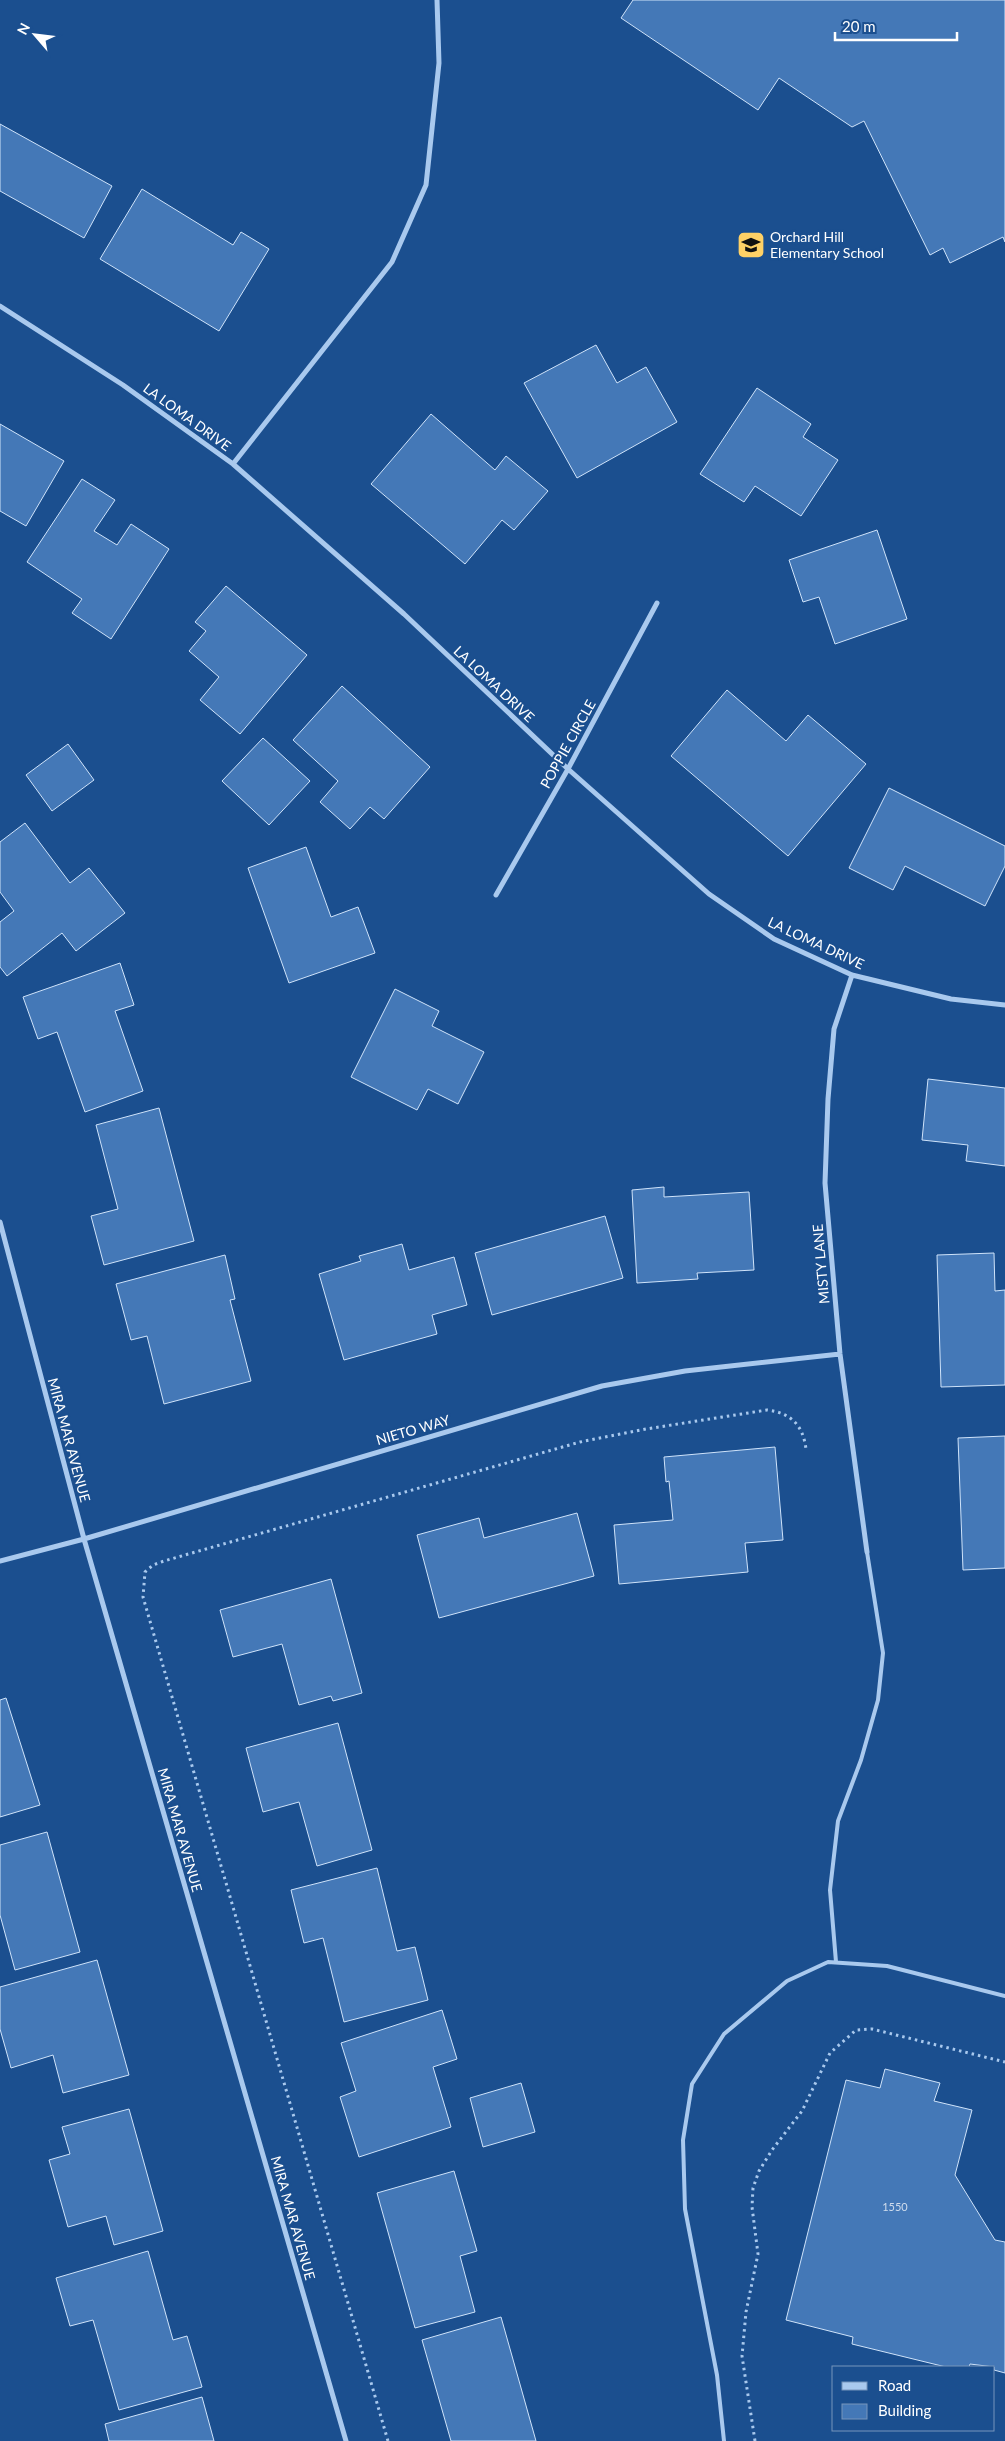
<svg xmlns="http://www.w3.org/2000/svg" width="1005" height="2441" font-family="Lato,sans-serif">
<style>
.building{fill:#4478b7;stroke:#cfe3fa}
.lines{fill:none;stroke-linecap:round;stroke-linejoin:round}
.path{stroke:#a9c9ee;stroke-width:3;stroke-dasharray:2.5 4;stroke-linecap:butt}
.lane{stroke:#a9c9ee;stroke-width:4}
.street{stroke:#a9c9ee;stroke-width:5}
.labels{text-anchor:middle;stroke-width:4.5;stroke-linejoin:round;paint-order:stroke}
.number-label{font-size:11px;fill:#d0dded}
.poi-label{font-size:14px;fill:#fff;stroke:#1b4f8f;text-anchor:start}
.street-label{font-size:14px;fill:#fff;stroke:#1b4f8f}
</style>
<rect width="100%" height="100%" fill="#1b4f8f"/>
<path class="building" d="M 633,0 L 1005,0 L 1005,242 L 1003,237 L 950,263 L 943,248 L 930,255 L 864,121 L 852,127 L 779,78 L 758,110 L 621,18 Z
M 0,124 L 112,186 L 84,238 L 0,191 Z
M 142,189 L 233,245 L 241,232 L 269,249 L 219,331 L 100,259 Z
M 596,345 L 617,383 L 646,367 L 677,422 L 577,478 L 524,383 Z
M 757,388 L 811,424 L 803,437 L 838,460 L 801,516 L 755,486 L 744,502 L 700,474 Z
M 431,414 L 495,470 L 506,456 L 548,491 L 514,530 L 502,520 L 465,564 L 371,484 Z
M 0,424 L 64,461 L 26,526 L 0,511 Z
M 82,479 L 115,500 L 94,531 L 117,545 L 131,524 L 169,549 L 111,639 L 72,613 L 82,599 L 27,562 Z
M 877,530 L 907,619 L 835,644 L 819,597 L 803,602 L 789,560 Z
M 226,586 L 307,655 L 240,734 L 200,700 L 219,677 L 189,651 L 206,631 L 195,622 Z
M 342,686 L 430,767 L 384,819 L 370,807 L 350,829 L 320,802 L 338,781 L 293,740 Z
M 727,690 L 786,741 L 808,715 L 866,764 L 788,856 L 671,756 Z
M 263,738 L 310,781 L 269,825 L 222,781 Z
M 68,744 L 94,780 L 52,811 L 26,775 Z
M 889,788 L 1005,846 L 1005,866 L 985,906 L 905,866 L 893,890 L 849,868 Z
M 25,823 L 70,883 L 89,868 L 125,913 L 76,951 L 62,933 L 7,976 L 0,967 L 0,922 L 14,911 L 0,892 L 0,842 Z
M 306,847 L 331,917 L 358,907 L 375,953 L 289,983 L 248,868 Z
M 120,963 L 134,1005 L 115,1011 L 143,1091 L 85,1112 L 57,1032 L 38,1039 L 23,997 Z
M 395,989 L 439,1011 L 432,1026 L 484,1052 L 458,1104 L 428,1089 L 417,1110 L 351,1077 Z
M 928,1079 L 1005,1088 L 1005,1166 L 966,1161 L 968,1145 L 922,1140 Z
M 159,1108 L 194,1241 L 104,1265 L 91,1216 L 118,1209 L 96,1125 Z
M 664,1187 L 664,1197 L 749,1192 L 754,1270 L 697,1273 L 698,1279 L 637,1283 L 632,1190 Z
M 605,1216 L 623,1278 L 492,1315 L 475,1253 Z
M 402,1244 L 409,1270 L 454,1257 L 467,1305 L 432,1315 L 437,1334 L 344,1360 L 319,1274 L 361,1261 L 359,1256 Z
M 994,1253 L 995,1291 L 1005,1290 L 1005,1385 L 941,1387 L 937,1255 Z
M 225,1255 L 235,1299 L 230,1300 L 251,1381 L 164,1404 L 147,1336 L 131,1340 L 116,1284 Z
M 1005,1436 L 1005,1568 L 963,1570 L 958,1438 Z
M 775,1447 L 783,1540 L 745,1543 L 748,1572 L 619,1584 L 614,1525 L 673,1520 L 669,1481 L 666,1482 L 664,1457 Z
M 577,1513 L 594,1576 L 439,1618 L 417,1535 L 479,1518 L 484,1538 Z
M 331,1579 L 362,1693 L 333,1701 L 331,1696 L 299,1705 L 282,1644 L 233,1657 L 220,1610 Z
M 6,1698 L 40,1805 L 0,1817 L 0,1700 Z
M 338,1723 L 372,1850 L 317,1866 L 299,1802 L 263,1812 L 246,1748 Z
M 47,1832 L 80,1952 L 15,1970 L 0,1915 L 0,1845 Z
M 377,1868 L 397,1951 L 415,1947 L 428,2000 L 344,2022 L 323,1938 L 304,1943 L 291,1890 Z
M 97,1960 L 129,2075 L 63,2093 L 53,2055 L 11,2068 L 0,2029 L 0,1987 Z
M 442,2010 L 457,2059 L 433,2067 L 451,2127 L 359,2157 L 340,2097 L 356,2091 L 341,2043 Z
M 885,2069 L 940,2083 L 934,2101 L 972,2110 L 955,2175 L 995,2240 L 1005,2242 L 1005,2373 L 994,2370 L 994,2367 L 970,2364 L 969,2367 L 946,2367 L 852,2344 L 853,2337 L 786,2320 L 846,2080 L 880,2088 Z
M 521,2083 L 535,2132 L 483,2147 L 470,2098 Z
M 129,2109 L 163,2231 L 114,2245 L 106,2216 L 68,2227 L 49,2160 L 70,2154 L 62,2127 Z
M 454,2171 L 477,2251 L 460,2256 L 475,2312 L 415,2328 L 377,2193 Z
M 148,2251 L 173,2340 L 187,2336 L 202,2387 L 119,2410 L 93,2320 L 70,2326 L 56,2278 Z
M 501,2317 L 536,2441 L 451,2441 L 422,2340 Z
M 202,2397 L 214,2441 L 109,2441 L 105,2424 Z"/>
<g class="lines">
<path class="path" d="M 388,2441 L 143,1597 L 145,1572 L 153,1565 L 164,1561 L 580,1442 L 646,1429 L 767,1410 C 791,1413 803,1425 806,1449
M 755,2441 L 742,2356 L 746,2312 L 758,2254 L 752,2207 L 753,2188 L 759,2171 L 772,2150 L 802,2111 L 830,2053 L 856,2030 L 872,2029 L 1005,2062"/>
<path class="lane" d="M 836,1962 L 830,1890 L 838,1821 L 861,1760 L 878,1700 L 883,1653 L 867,1552
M 724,2441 L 717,2375 L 685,2209 L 683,2140 L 692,2084 L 724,2034 L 787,1981 L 828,1962 L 887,1966 L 1005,1996"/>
<path class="street" d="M 0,306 L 123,385 L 233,464 L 404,614 L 568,769 L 709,894 L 774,939 L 852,975 L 951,999 L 1005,1005
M 233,464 L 392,262 L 426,185 L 439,63 L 437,0
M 496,895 L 568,769 L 657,603
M 852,975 L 834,1029 L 828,1099 L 825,1183 L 840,1354 L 867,1552
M 0,1222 L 84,1539 L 346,2441
M 0,1561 L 84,1539 L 602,1386 L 685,1371 L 840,1354"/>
</g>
<defs>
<symbol id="school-square" viewBox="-11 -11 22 22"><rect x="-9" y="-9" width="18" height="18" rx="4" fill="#ffd166" stroke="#1b4f8f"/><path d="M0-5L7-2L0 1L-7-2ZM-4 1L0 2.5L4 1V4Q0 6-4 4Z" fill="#111"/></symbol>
</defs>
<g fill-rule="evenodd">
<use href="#school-square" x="735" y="229" width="32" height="32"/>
</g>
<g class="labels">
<g class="number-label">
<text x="895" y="2211">1550</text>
</g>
<g class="poi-label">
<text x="770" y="242">Orchard Hill<tspan x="770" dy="16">Elementary School</tspan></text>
</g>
<g class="street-label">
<text transform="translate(187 417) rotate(36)" y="5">LA LOMA DRIVE</text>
<text transform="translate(494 684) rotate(43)" y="5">LA LOMA DRIVE</text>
<text transform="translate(568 744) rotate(-61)" y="5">POPPIE CIRCLE</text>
<text transform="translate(816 943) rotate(25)" y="5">LA LOMA DRIVE</text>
<text transform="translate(821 1264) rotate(-95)" y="5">MISTY LANE</text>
<text transform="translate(413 1430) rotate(-16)" y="5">NIETO WAY</text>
<text transform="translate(69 1440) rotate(75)" y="5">MIRA MAR AVENUE</text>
<text transform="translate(180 1830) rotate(74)" y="5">MIRA MAR AVENUE</text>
<text transform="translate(293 2218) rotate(74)" y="5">MIRA MAR AVENUE</text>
</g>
</g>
<rect x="832" y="2366" width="162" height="65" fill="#1b4f8f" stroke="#7695bc"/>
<rect x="842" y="2382" width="25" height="8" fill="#a9c9ee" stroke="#7695bc"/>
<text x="878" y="2391" font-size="15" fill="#ffffff">Road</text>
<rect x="842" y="2404" width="25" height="15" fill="#4478b7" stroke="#7695bc"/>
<text x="878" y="2416" font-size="15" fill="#ffffff">Building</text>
<g transform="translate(35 35) rotate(298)" stroke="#1b4f8f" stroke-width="4" paint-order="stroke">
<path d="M0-4L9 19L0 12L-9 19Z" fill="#ffffff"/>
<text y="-8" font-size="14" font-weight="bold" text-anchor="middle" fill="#ffffff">N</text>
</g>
<path d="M835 32v8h122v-8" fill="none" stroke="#ffffff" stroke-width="2.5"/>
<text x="842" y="32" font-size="15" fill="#ffffff" stroke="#1b4f8f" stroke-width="4" paint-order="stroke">20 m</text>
</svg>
